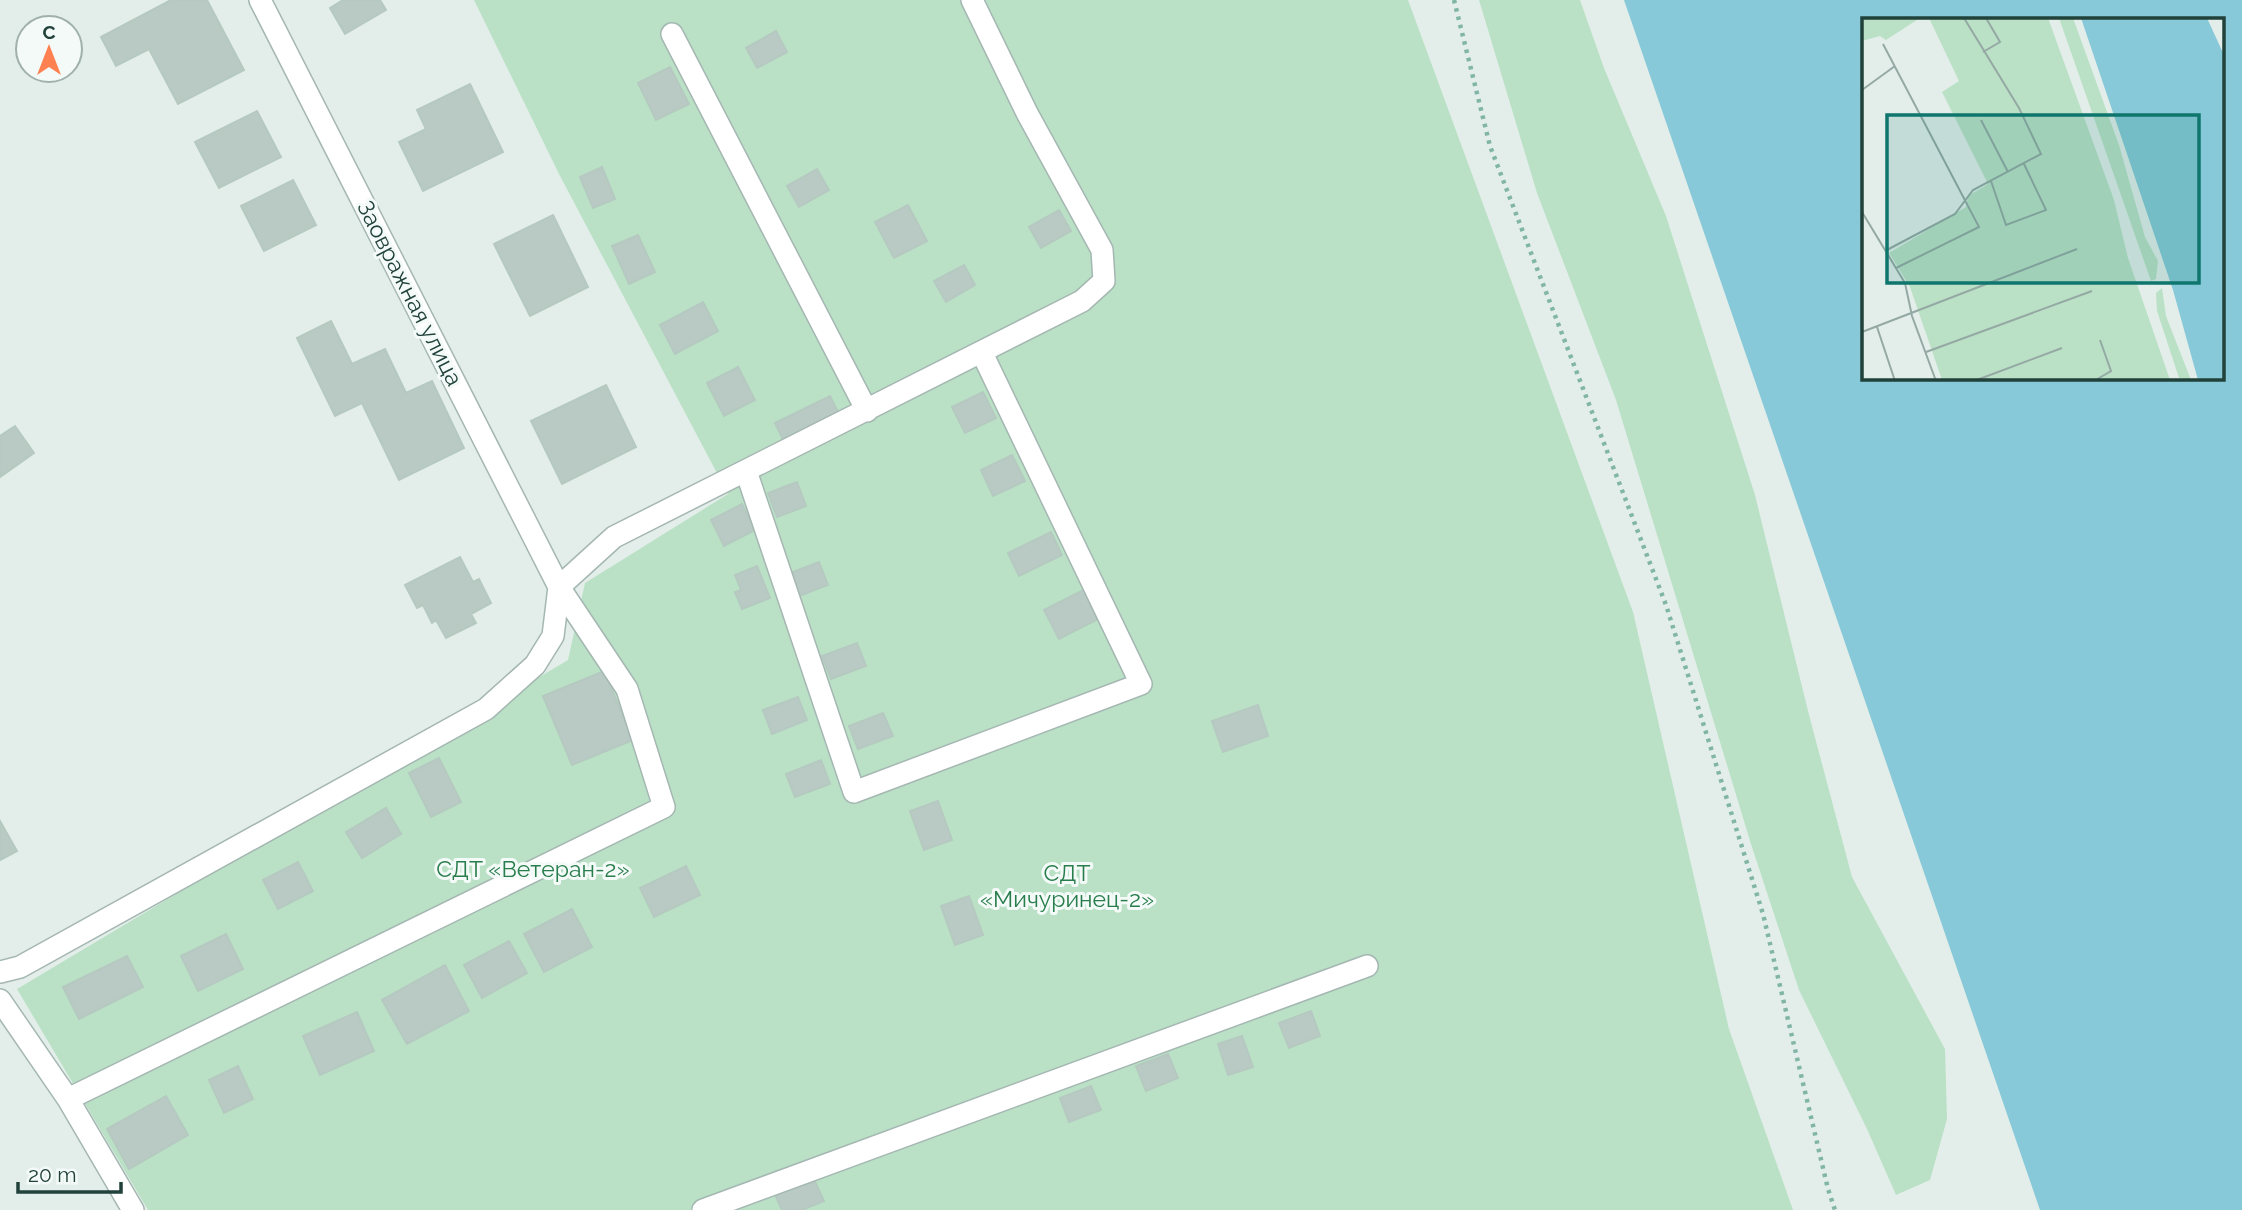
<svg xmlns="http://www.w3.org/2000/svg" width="2242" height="1210" font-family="Raleway,sans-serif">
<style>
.green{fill:#bae1c6}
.water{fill:#87c9d8;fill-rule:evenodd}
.building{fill:#b8cac3;stroke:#b5c9c1;stroke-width:2}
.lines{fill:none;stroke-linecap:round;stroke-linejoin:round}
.minor-casing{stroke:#a5b7b2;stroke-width:24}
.path{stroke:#81b5a6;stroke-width:4.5;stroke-dasharray:3.5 5;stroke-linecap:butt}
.minor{stroke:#fff;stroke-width:21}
.labels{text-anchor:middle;stroke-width:6;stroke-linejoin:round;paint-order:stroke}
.street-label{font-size:23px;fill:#21423a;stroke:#f4faf8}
.park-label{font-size:23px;fill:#277d4b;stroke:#f4faf8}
.inset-road{fill:none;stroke:#95a9a4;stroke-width:2}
.view{fill:#0f766e;fill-opacity:0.15;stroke:#0f766e;stroke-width:3.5}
.inset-edge{fill:none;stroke:#21423a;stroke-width:3.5}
</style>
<rect width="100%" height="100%" fill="#e3eeea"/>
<path class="green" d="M 474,0 L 1408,0 L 1633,612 L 1729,1029 L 1793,1210 L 148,1210 L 17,989 L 568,660 L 585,583 L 728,494 L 559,174 Z
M 1479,0 L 1580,0 L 1604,68 L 1666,216 L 1755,495 L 1808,711 L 1852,877 L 1945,1049 L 1947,1119 L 1930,1180 L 1896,1195 L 1867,1129 L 1799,990 L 1751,844 L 1616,400 L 1537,193 Z"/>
<path class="water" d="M 1624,0 L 2242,0 L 2242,1210 L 2040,1210 ZM 1864,19 L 2223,19 L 2223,378 L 1864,378 Z"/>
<path class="building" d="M 171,0 L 207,0 L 244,70 L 178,104 L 149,49 L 116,66 L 101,37 Z
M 343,0 L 380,0 L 386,10 L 345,34 L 330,8 Z
M 776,31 L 787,52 L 757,68 L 746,48 Z
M 670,67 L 689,104 L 656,120 L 638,83 Z
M 470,84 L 503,152 L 423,191 L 399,142 L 426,129 L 417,110 Z
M 257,111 L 281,157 L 219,188 L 195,142 Z
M 602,167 L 615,199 L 593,208 L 580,177 Z
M 817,169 L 829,190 L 799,207 L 787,186 Z
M 293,180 L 316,225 L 264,251 L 241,206 Z
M 908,205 L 927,241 L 894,258 L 875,222 Z
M 1059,210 L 1071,231 L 1041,248 L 1029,227 Z
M 553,215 L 588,287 L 530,316 L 494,244 Z
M 638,235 L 655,272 L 629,284 L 612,246 Z
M 964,265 L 975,285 L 946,302 L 934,281 Z
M 703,302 L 718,331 L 675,354 L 660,325 Z
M 331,321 L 352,364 L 385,349 L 406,393 L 432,381 L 464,448 L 399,480 L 362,403 L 335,416 L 297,338 Z
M 738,367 L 755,400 L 724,416 L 707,383 Z
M 606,385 L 636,447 L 562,484 L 531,421 Z
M 983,392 L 996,418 L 965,433 L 952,407 Z
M 830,396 L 841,418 L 786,446 L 775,423 Z
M 15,426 L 34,453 L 0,477 L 0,436 Z
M 1012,455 L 1025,481 L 993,496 L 981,470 Z
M 797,482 L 806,506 L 777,517 L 768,493 Z
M 742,504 L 755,530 L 724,546 L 711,520 Z
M 1051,532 L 1062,555 L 1019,576 L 1008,553 Z
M 460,557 L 473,582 L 479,579 L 491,603 L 471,614 L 476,623 L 446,638 L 436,620 L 432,623 L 423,605 L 417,608 L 405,585 Z
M 819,562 L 828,585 L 799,596 L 790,573 Z
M 757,566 L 770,598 L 742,609 L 735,592 L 741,590 L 735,575 Z
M 1087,588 L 1102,617 L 1059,639 L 1044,610 Z
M 857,643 L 866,666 L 831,679 L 822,656 Z
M 604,671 L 633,740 L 572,765 L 543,696 Z
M 798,697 L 807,720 L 772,734 L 763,710 Z
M 1258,705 L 1268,736 L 1223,752 L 1212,721 Z
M 883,713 L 893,736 L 858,749 L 849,726 Z
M 439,758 L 461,802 L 431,817 L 409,773 Z
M 821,760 L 830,784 L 795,797 L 786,774 Z
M 938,801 L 952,840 L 924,850 L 910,811 Z
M 386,808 L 401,834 L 362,858 L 346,832 Z
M 0,821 L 17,851 L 0,860 Z
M 298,862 L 313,891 L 278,909 L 263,880 Z
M 686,866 L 700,895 L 654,917 L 640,888 Z
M 969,896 L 983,935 L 955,945 L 941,906 Z
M 572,909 L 592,947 L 544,972 L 524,934 Z
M 226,934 L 243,969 L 198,991 L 181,956 Z
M 509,941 L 527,973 L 482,998 L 464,965 Z
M 127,956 L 143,987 L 79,1019 L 63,987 Z
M 445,965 L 469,1011 L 407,1044 L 382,1000 Z
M 1311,1011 L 1320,1036 L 1289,1048 L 1279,1023 Z
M 357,1012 L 374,1051 L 320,1075 L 303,1036 Z
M 1242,1036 L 1253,1067 L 1228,1075 L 1218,1044 Z
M 1168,1054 L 1178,1078 L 1146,1091 L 1136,1066 Z
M 238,1066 L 253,1099 L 224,1113 L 209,1080 Z
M 1091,1086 L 1101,1110 L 1069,1122 L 1060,1098 Z
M 166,1096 L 188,1135 L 129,1169 L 107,1129 Z
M 811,1173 L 824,1201 L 802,1210 L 782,1210 L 773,1190 Z"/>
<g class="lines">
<defs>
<path id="minor" d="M 672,34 L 867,411
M 746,471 L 854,792 L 1141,684 L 982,353
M 0,972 L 20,967 L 486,709 L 535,665 L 553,636 L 559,587 L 614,537 L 1082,301 L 1104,281 L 1102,250 L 1027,113 L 972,0
M 0,1000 L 68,1099 L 133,1210
M 68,1099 L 664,807 L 627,689 L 559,587 L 260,0
M 703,1210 L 1367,966"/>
</defs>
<use href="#minor" class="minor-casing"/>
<path class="path" d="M 1454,0 L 1490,146 L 1666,605 L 1763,914 L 1828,1189 L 1835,1210"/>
<use href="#minor" class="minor"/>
</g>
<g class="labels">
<g class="street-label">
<text transform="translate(410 293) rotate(63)" y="8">Заовражная улица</text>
</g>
<g class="park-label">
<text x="533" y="877">СДТ «Ветеран-2»</text>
<text x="1067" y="881">СДТ<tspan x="1067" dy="26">«Мичуринец-2»</tspan></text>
</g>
</g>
<g transform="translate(1862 18)">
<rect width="362" height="362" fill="#e3eeea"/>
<path d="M 0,0 L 58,0 L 24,22 L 18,18 L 0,23 ZM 67,0 L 186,0 L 252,182 L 266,240 L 308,362 L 80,362 L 48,269 L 27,235 L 104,189 L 106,178 L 126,166 L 80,74 L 97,63 ZM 197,0 L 211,0 L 257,127 L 283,219 L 296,243 L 294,261 L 289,263 ZM 300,270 L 304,298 L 329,362 L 317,360 L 295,293 L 294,275 Z" fill="#bae1c6"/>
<path d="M 219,0 L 345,0 L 362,37 L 362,362 L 336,362 L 311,272 Z" fill="#87c9d8"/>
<path class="inset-road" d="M 21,26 L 117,209 L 34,250M 121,34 L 138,24 L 124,0M 0,72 L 33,48M 119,102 L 146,154M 129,163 L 144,207 L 184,192 L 162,146M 0,194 L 43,265 L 50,298 L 74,363M 23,233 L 93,196 L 111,172 L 179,136 L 157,90 L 102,0M 15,309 L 33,363M 0,314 L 215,231M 64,334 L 230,273M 112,363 L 200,330M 232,363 L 249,353 L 238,322"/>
<path class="view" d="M 25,97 L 337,97 L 337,265 L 25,265 Z"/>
<rect width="362" height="362" class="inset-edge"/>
</g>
<g transform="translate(49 49)"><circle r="33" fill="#f4faf8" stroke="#a0b0ac" stroke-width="2"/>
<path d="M0-5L12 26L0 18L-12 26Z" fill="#ff8151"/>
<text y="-10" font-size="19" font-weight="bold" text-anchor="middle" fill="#21423a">С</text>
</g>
<path d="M18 1182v10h103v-10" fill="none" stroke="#21423a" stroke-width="3.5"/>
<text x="28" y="1182" font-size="21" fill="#21423a" stroke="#f4faf8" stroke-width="5" paint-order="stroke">20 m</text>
</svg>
